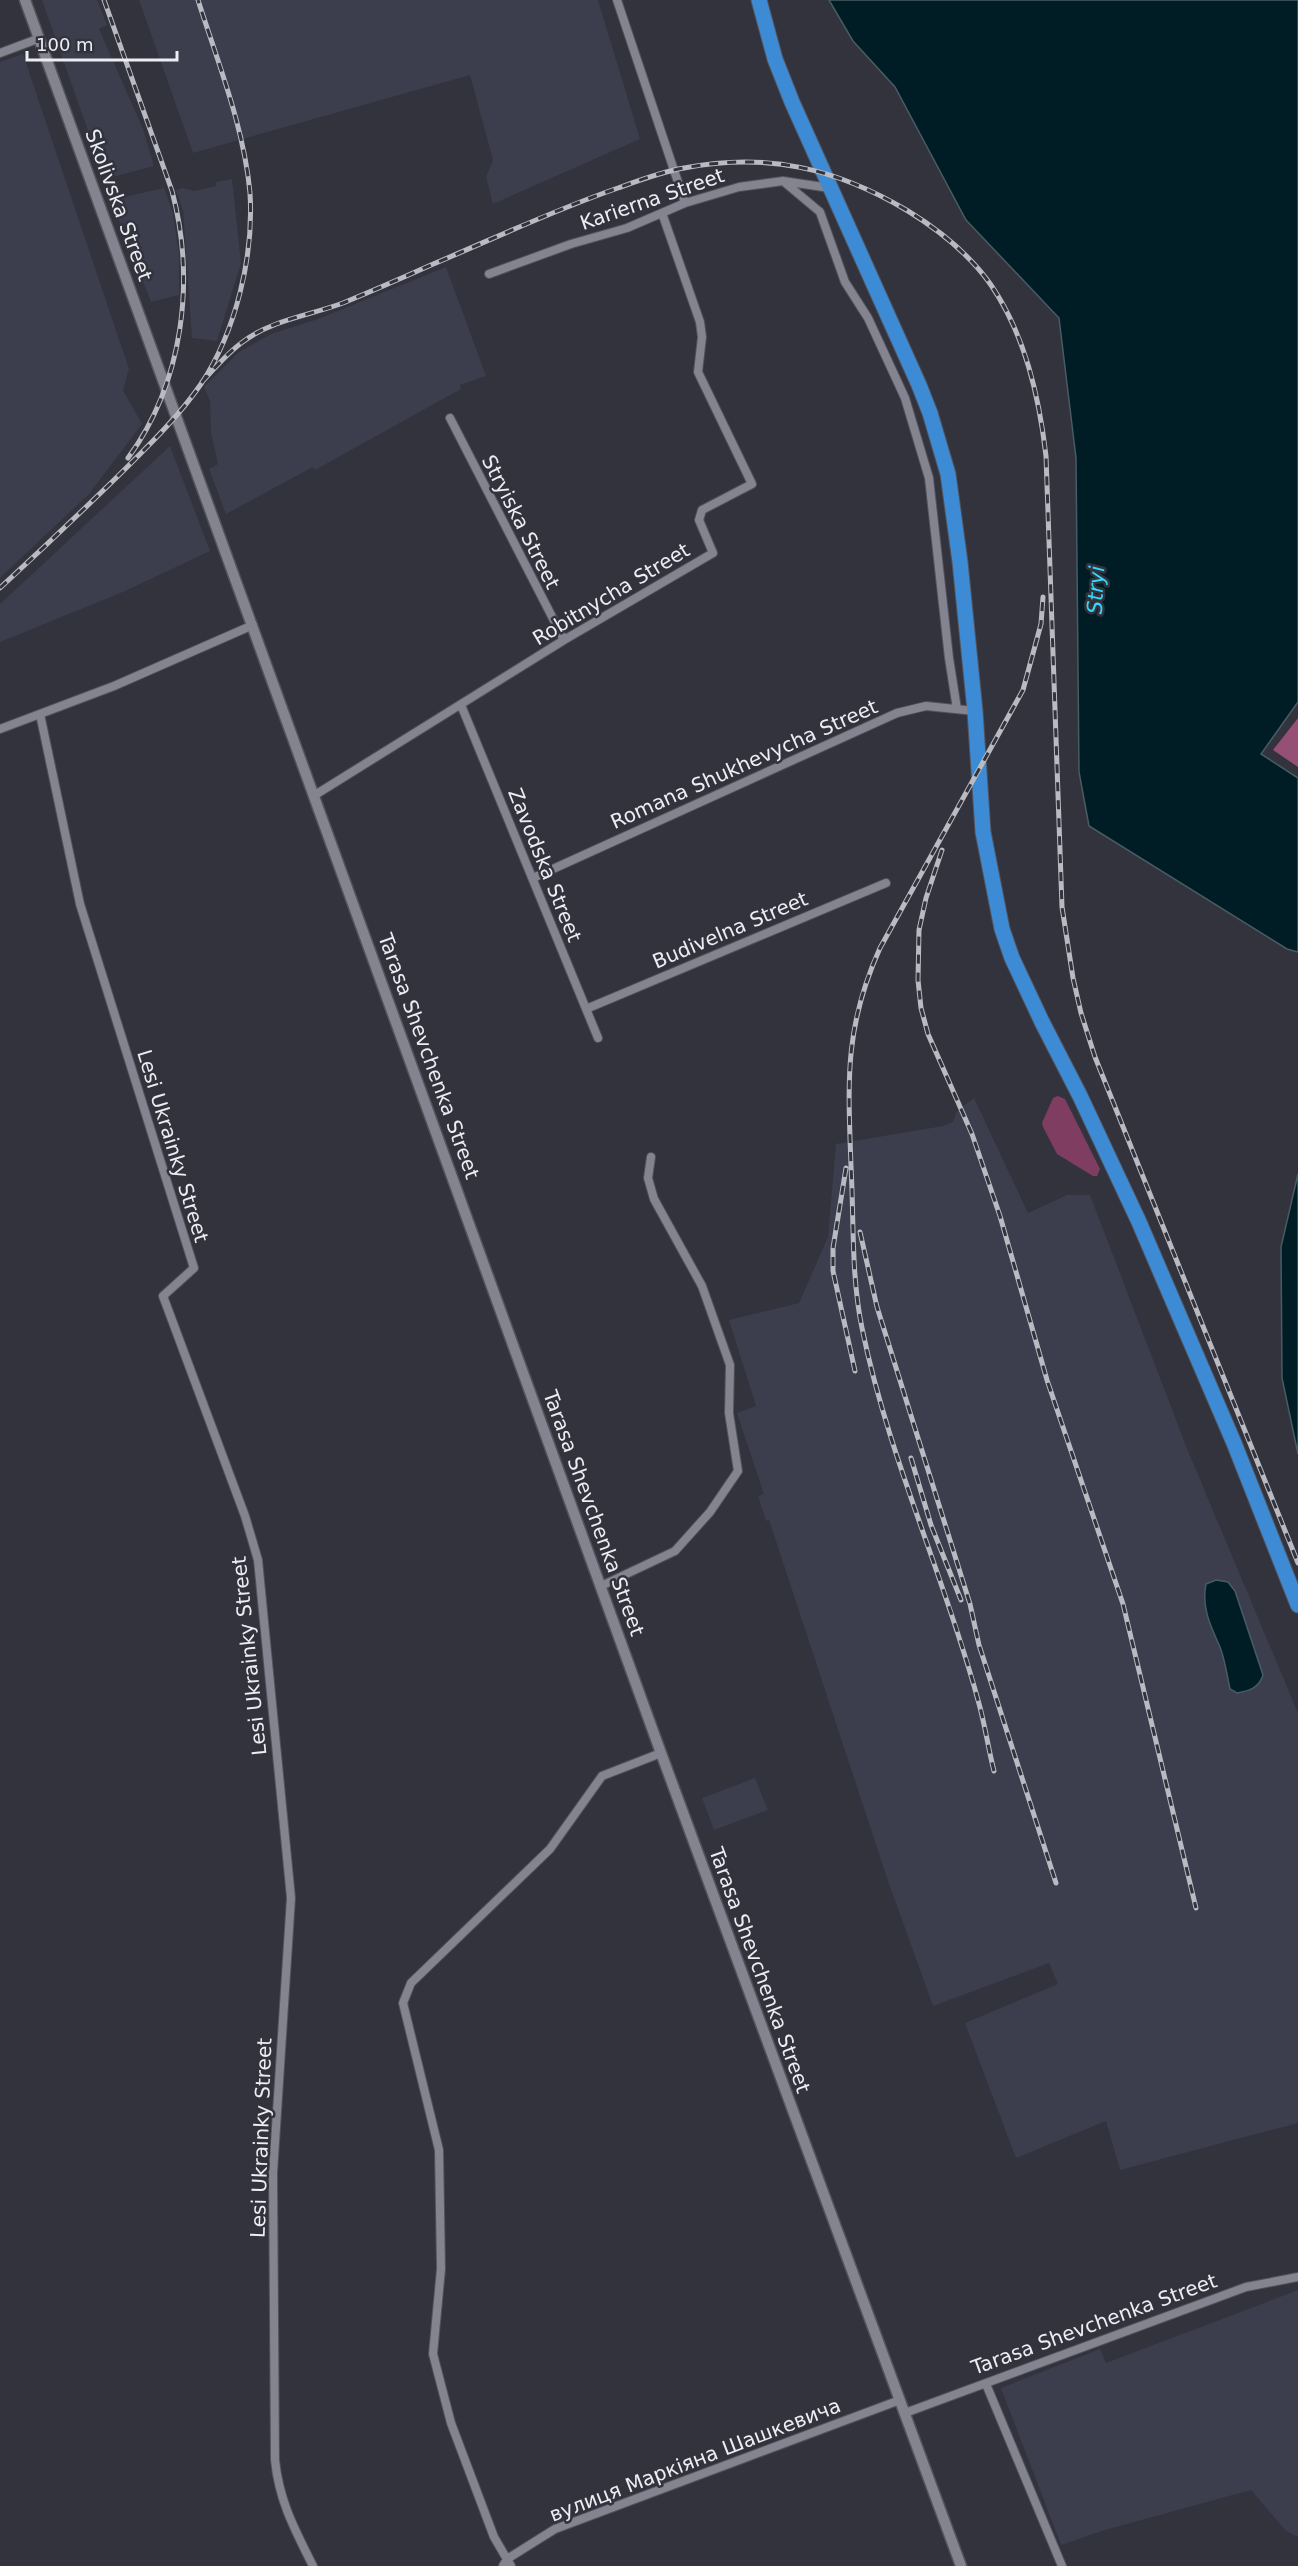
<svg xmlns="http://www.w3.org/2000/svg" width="1298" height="2566" font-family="'DejaVu Sans',sans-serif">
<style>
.built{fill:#3c3d4d}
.green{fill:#7f3d61}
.forest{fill:#965075}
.water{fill:#001d25;stroke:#475c63;stroke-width:1.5}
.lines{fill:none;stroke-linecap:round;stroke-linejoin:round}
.street-casing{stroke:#52525a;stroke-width:10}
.secondary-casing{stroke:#52525a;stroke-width:13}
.highway-casing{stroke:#52525a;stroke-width:17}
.street{stroke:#838490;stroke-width:8}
.secondary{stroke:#838490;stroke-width:10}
.highway{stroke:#3d8bd4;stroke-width:15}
.rail-casing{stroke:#babbc2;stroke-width:5}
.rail{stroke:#33333e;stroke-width:3;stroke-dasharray:9;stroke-linecap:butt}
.labels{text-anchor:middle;stroke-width:5;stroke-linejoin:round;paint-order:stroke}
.street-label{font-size:20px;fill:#edeef4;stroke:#33333e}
.water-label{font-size:21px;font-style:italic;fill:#37d6fa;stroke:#33333e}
</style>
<rect width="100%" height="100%" fill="#33333e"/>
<path class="built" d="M 42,0 L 97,0 L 107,25 L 99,29 L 143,129 L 154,166 L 105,179 Z
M 139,0 L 598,0 L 640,139 L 493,204 L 486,177 L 493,160 L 470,75 L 193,153 Z
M 23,54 L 129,369 L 123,390 L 142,424 L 89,494 L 0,578 L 0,62 Z
M 232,179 L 241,263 L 217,341 L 192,338 L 183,211 L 176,190 L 183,188 L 194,191 L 216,186 L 216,182 Z
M 164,188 L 173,213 L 179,254 L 179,295 L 151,302 L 111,200 Z
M 446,267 L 486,376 L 460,385 L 461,389 L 315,470 L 313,467 L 226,514 L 209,469 L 218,464 L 211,433 L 210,401 L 204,387 L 239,352 L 271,334 L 318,319 Z
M 170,446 L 210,551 L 123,592 L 0,642 L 0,604 Z
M 974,1098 L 1028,1213 L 1067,1195 L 1090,1195 L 1188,1451 L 1298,1713 L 1298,2123 L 1120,2170 L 1106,2121 L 1016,2158 L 965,2023 L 1058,1984 L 1049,1963 L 933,2006 L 888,1881 L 769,1520 L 766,1521 L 758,1496 L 764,1494 L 737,1413 L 756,1406 L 729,1320 L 799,1303 L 828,1237 L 836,1144 L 943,1126 L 953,1122 L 957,1111 Z
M 755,1778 L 768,1810 L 714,1830 L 702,1798 Z
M 1298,2290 L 1298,2537 L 1286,2531 L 1251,2490 L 1105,2530 L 1061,2545 L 1001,2388 L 1100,2349 L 1106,2363 Z"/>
<path class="green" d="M 1058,1096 L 1065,1099 L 1100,1169 L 1097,1176 L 1093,1176 L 1057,1154 L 1043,1127 L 1042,1123 L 1053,1098 Z"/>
<path class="forest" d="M 1298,718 L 1298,767 L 1273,750 Z"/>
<path class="water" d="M 829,0 L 1298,0 L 1298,702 L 1261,754 L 1298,778 L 1298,952 L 1287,949 L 1089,826 L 1079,772 L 1076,458 L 1059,318 L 966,220 L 895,87 L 853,41 Z
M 1298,1174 L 1298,1454 L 1282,1378 L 1281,1247 Z
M 1216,1580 L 1228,1582 L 1235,1591 L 1263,1675 C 1259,1688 1249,1691 1237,1693 L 1230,1689 C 1227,1675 1225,1660 1220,1647 C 1211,1627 1201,1607 1206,1584 Z"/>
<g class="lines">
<defs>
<path id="street" d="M 617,0 L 685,203
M 0,53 L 40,38
M 783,181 L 820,212 L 845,282 L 868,318 L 905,398 L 929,478 L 949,658 L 957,709
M 489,274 L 571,244 L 627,228 L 685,203 L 739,187 L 783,181 L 830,188
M 450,418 L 564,640
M 461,705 L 598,1038
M 40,714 L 80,904 L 194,1268 L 163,1296 L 245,1516 L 258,1560 L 291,1898 L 273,2173 L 275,2460 C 279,2501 295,2530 313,2566
M 0,729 L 114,686 L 253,625
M 315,795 L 564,640 L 713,553 L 699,520 L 702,510 L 752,484 L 698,372 L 702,337 L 700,322 L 662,213
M 533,878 L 897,713 L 926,706 L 975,711
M 586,1009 L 886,883
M 601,1586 L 675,1551 L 710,1512 L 738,1471 L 729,1413 L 730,1365 L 702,1286 L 654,1199 L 648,1178 L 651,1157
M 986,2384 L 1062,2566
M 905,2413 L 1246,2287 L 1298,2277
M 503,2566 L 507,2559 L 555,2529 L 900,2400
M 511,2566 L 494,2537 L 451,2423 L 433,2354 L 441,2269 L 439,2150 L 403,2003 L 411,1983 L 550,1849 L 602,1776 L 661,1753"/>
<path id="secondary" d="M 25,0 L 661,1753 L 961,2566"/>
<path id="highway" d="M 759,0 L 775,59 L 792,102 L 919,385 L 930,413 L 948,474 L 960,562 L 975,711 L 983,832 L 1002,929 L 1012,958 L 1042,1022 L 1080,1096 L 1139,1222 L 1234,1443 L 1298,1605"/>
</defs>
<use href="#street" class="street-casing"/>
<use href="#secondary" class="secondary-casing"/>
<use href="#highway" class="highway-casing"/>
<use href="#street" class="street"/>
<use href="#secondary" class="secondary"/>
<use href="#highway" class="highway"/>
<defs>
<path id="rail" d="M 104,0 L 172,191 C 196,281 183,383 128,458
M 202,382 C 215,368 228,352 244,341 C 272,320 311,315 343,303 C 372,291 402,278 431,265 C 493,239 554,210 618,188 C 640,180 661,172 684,168 C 767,152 836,168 908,211 C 939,230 970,255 991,285 C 1025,335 1039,396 1046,456 L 1062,907 L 1073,978 L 1081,1013 L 1095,1057 L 1298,1563
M 0,588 C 39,552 78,515 116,478 C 145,449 177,419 201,384 C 236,331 254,256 250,193 C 244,127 218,63 198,0
M 942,850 L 926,898 L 919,930 L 918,980 L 921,1008 L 928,1034 L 972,1134 L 1000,1216 L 1047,1380 L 1123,1604 L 1196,1908
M 846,1168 L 833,1248 L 833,1271 L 855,1371
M 860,1232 L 877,1307 L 970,1604 L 979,1645 L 1056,1883
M 911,1458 L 931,1525 L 961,1600
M 994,1771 C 988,1748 985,1724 978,1700 C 944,1575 888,1456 862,1328 C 851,1275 854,1220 851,1166 C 848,1081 844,1028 880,948 L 1023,690 L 1041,624 L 1043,597"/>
</defs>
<use href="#rail" class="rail-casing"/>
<use href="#rail" class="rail"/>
</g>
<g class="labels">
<g class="street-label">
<text transform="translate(652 199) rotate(-19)" y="7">Karierna Street</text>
<text transform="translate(119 205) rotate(70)" y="7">Skolivska Street</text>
<text transform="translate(521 522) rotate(63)" y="7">Stryiska Street</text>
<text transform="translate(611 594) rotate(-31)" y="7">Robitnycha Street</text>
<text transform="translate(744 764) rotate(-24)" y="7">Romana Shukhevycha Street</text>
<text transform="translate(545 865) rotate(68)" y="7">Zavodska Street</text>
<text transform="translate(730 930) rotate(-23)" y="7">Budivelna Street</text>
<text transform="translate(429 1056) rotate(70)" y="7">Tarasa Shevchenka Street</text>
<text transform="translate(173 1146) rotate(73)" y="7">Lesi Ukrainky Street</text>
<text transform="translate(594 1513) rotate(70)" y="7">Tarasa Shevchenka Street</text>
<text transform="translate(249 1656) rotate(-96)" y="7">Lesi Ukrainky Street</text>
<text transform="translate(760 1970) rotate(70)" y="7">Tarasa Shevchenka Street</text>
<text transform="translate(261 2138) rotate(-88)" y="7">Lesi Ukrainky Street</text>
<text transform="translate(1094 2324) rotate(-20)" y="7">Tarasa Shevchenka Street</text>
<text transform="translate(695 2460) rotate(-21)" y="7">вулиця Маркіяна Шашкевича</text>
</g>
<g class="water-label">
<text transform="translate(1096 590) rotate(-87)" y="7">Stryi</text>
</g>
</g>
<path d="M27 51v9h150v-9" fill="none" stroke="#edeef4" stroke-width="3"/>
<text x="36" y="51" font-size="18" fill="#edeef4" stroke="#33333e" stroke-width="4.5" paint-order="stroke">100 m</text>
</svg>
